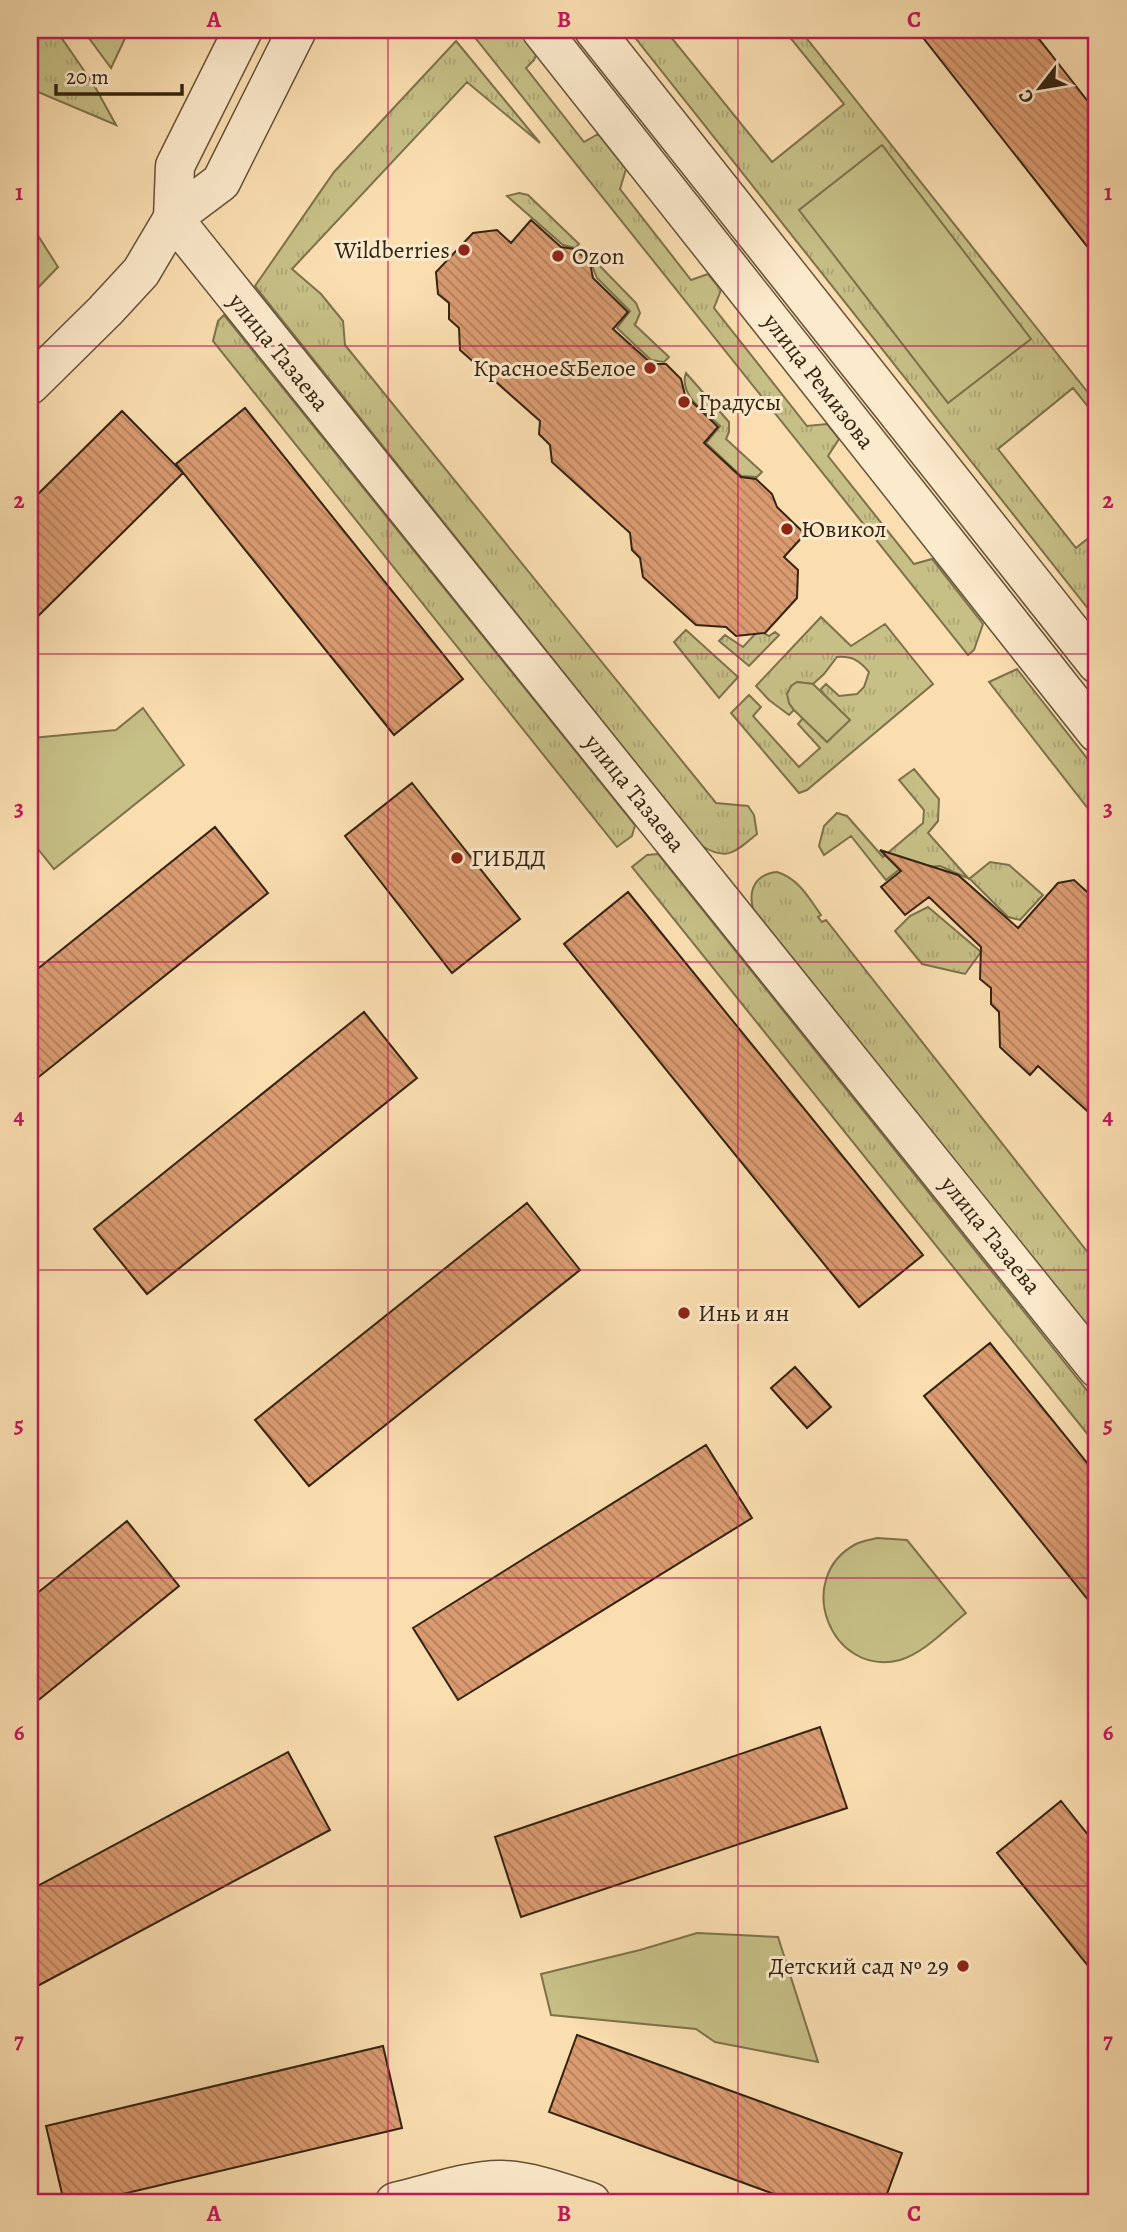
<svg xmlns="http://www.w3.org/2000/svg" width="1127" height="2232" font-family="Alegreya,serif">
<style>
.grass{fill:url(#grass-tufts);stroke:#7d714c;stroke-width:2}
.green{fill:#c6bf86;stroke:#7d714c;stroke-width:2}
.building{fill:url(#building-back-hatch);stroke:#342311;stroke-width:2}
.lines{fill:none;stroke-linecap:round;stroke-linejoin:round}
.minor-casing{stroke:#665239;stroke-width:41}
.minor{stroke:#fceacc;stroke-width:38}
.grid{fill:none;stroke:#c2185b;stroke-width:2;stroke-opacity:0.55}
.poi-dot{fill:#8f2418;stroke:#fceacc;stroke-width:2.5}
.labels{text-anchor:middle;stroke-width:6;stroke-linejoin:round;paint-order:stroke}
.poi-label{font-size:24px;fill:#342311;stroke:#fceacc;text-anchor:start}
.street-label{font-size:24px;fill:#342311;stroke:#fceacc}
.neatline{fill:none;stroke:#c2185b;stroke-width:2.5}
.grid-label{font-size:23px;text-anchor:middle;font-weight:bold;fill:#c2185b}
</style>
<defs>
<pattern id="grass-tufts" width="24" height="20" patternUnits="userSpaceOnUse" patternTransform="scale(1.75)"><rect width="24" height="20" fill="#c6bf86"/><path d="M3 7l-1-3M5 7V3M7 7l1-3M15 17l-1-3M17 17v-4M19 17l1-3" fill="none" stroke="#aba473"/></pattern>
<pattern id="building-back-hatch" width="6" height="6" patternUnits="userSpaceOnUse" patternTransform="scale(1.75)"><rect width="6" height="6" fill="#da9b71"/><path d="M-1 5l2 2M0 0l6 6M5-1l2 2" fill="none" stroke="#b27e5b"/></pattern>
</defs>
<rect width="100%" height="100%" fill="#fadeb0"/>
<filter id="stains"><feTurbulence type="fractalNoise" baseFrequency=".00286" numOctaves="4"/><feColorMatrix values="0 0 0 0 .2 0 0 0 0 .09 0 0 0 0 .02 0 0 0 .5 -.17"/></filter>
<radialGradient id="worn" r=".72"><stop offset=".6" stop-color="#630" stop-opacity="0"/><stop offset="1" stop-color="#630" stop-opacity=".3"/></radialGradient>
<path class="grass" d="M 30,30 L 56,30 L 94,85 L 116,125 L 38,92 L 30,79 Z
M 469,30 L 518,30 L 536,55 L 534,60 L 526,68 L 584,142 L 598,134 L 626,169 L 620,189 L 691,280 L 708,274 L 721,290 L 714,308 L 807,426 L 827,424 L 839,439 L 828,456 L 914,564 L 932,559 L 983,624 L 974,650 L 968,655 Z
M 629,30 L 677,30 L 670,36 L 772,162 L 844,104 L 784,30 L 800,30 L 1097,404 L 1097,418 L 1073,388 L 998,449 L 1076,548 L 1097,531 L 1097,620 Z
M 456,41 L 540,143 L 467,82 L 292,269 L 321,294 L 343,321 L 345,345 L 716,803 L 748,806 L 754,815 L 757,834 C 736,851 728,862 702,846 L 255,286 L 334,172 Z
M 519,193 L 528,195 L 579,244 L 575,248 L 563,245 L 507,196 Z
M 594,260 L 636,303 L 640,313 L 635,325 L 669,357 L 664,362 L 651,360 L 617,328 L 630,311 L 597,278 L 591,263 Z
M 224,315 L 635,825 L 632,836 L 617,847 L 213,341 L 218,321 Z
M 686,373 L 729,422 L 729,432 L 726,439 L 762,472 L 757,477 L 741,476 L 706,443 L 720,426 C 706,413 678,395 686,373 Z
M 821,617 L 851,646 L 885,624 L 933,684 L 807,790 L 799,793 L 731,713 L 749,695 L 761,707 L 753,716 L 799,767 L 820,748 L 798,724 L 803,718 L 827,742 L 849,720 L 820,690 L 826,684 L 839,696 L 857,694 L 864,687 L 869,672 C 859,660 852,656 837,657 L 824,674 L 813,684 L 797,682 L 789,703 L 794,710 L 789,715 L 769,700 L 756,686 Z
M 686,630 L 738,677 L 719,698 L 674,642 Z
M 759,630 L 769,636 L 775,632 L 779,635 L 749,666 L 719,641 L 725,635 L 743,647 Z
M 1017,669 L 1097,771 L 1097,820 L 989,682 Z
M 914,769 L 939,799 L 938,821 L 928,833 L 969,879 L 990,862 L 1009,865 L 1043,895 L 1020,920 L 1008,917 L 970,879 L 940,866 L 900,869 L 886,880 L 851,836 L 824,855 L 819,846 L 824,826 L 837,813 L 847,816 L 883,857 L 923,823 L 924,810 L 899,780 Z
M 658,854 L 1097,1403 L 1097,1446 L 632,867 L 647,855 Z
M 777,872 C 798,878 809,898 821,915 L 818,917 L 822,922 L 826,920 L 1097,1264 L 1097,1338 L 753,909 C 748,889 756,874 777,872 Z
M 928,907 L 981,952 L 965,974 L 922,964 L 895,931 L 910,916 Z"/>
<path class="green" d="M 83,30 L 129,30 L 111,68 Z
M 882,145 L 1031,339 L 948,403 L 799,210 Z
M 30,223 L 58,267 L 30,296 Z
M 797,682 L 813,684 L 850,720 L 827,742 L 794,710 L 789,703 L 787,694 L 791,686 Z
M 143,708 L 184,765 L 54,869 L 30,839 L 30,740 L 32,738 L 116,730 Z
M 877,1538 L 907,1540 L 966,1613 C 946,1629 924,1653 900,1660 C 831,1678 792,1578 856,1544 C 862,1541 870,1540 877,1538 Z
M 697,1933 L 778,1937 L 818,2062 L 715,2042 L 696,2029 L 551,2015 L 541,1974 L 640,1950 Z"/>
<path class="building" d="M 917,30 L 1032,30 L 1097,113 L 1097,259 Z
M 531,220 L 561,247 L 575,249 L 590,263 L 593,278 L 628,312 L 613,329 L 652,364 L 666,364 L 681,379 L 685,395 L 718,427 L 704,443 L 741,477 L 756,479 L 772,494 L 777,507 L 805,534 L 784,557 L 798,570 L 797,598 L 765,633 L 736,636 L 726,627 L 696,625 L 643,577 L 640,558 L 632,550 L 630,533 L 552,462 L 550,445 L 539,434 L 540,421 L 460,350 L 459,328 L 449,319 L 449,303 L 438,294 L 436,272 L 473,233 L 497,230 L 511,243 Z
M 245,408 L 463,679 L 394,735 L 176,464 Z
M 122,411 L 183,473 L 30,624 L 30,502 Z
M 412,783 L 520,919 L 452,973 L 345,836 Z
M 215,827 L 268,893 L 30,1084 L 30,975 Z
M 880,850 L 958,875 L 1018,928 L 1058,883 L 1074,880 L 1097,901 L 1097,1120 L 1038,1066 L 1030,1075 L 1000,1047 L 999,1012 L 991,1004 L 991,988 L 980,979 L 981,947 L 929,897 L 905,915 L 881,887 L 901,871 Z
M 628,892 L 923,1255 L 859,1307 L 564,944 Z
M 364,1012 L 417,1078 L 147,1294 L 94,1229 Z
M 527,1203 L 580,1270 L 309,1486 L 255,1420 Z
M 990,1343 L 1097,1475 L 1097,1611 L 924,1396 Z
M 795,1367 L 831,1407 L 807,1428 L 771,1388 Z
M 706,1445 L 752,1518 L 458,1700 L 413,1628 Z
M 127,1521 L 179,1586 L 30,1707 L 30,1599 Z
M 820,1727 L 847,1808 L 521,1917 L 495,1837 Z
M 288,1752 L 330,1830 L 30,1990 L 30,1890 Z
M 1061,1801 L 1097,1846 L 1097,1977 L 997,1853 Z
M 577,2035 L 902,2153 L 884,2202 L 796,2202 L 549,2112 Z
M 383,2046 L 402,2128 L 89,2202 L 64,2202 L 46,2126 Z"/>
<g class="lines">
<defs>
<path id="minor" d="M 541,30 L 1097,733
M 594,30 L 1097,664
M 173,218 L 1097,1368
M 173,218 L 175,166 L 243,30
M 30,385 L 105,311 L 141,272 L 173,218 L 221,182 L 297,30
M 395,2202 C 426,2195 471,2179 502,2180 C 532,2181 563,2193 591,2202"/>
</defs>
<use href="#minor" class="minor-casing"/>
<use href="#minor" class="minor"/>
</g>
<path class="grid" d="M 388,30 L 388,2202M 738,30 L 738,2202M 30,346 L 1097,346M 30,654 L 1097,654M 30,962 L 1097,962M 30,1270 L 1097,1270M 30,1578 L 1097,1578M 30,1886 L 1097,1886"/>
<g class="poi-dot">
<circle cx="464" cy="250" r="7"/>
<circle cx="558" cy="256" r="7"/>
<circle cx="650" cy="368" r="7"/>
<circle cx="684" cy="402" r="7"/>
<circle cx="787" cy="529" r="7"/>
<circle cx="457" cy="858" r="7"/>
<circle cx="684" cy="1313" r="7"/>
<circle cx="963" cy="1966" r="7"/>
</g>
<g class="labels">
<g class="poi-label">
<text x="450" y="258" text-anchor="end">Wildberries</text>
<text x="572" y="264">Ozon</text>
<text x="636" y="376" text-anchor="end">Красное&amp;Белое</text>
<text x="698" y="410">Градусы</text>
<text x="801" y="537">Ювикол</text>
<text x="471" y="866">ГИБДД</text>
<text x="698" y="1321">Инь и ян</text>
<text x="949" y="1974" text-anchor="end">Детский сад № 29</text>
</g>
<g class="street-label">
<text transform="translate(279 352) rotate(51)" y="8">улица Тазаева</text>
<text transform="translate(819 381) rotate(52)" y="8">улица Ремизова</text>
<text transform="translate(635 793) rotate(51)" y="8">улица Тазаева</text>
<text transform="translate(991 1235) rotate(51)" y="8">улица Тазаева</text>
</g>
</g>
<rect width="1127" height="2232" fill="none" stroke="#fadeb0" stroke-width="77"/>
<g transform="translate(1040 88) rotate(239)" stroke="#fceacc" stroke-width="5" paint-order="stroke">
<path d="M0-5L12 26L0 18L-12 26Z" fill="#342311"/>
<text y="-10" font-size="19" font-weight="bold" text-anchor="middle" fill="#342311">С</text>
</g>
<path d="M56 84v10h126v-10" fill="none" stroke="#342311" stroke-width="3.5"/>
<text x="66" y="84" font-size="21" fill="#342311" stroke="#fceacc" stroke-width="5" paint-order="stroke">20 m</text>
<rect x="38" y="38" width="1050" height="2156" class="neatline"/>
<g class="grid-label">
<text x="214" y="27">A</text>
<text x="564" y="27">B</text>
<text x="914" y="27">C</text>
<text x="19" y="200">1</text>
<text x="1108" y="200">1</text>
<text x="19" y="508">2</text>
<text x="1108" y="508">2</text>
<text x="19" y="816">3</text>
<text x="1108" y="816">3</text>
<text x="19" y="1124">4</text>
<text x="1108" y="1124">4</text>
<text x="19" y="1432">5</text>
<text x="1108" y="1432">5</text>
<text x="19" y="1740">6</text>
<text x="1108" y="1740">6</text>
<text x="19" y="2048">7</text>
<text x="1108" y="2048">7</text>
<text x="214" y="2221">A</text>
<text x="564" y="2221">B</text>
<text x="914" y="2221">C</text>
</g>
<rect width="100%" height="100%" filter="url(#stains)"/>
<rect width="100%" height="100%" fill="url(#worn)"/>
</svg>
